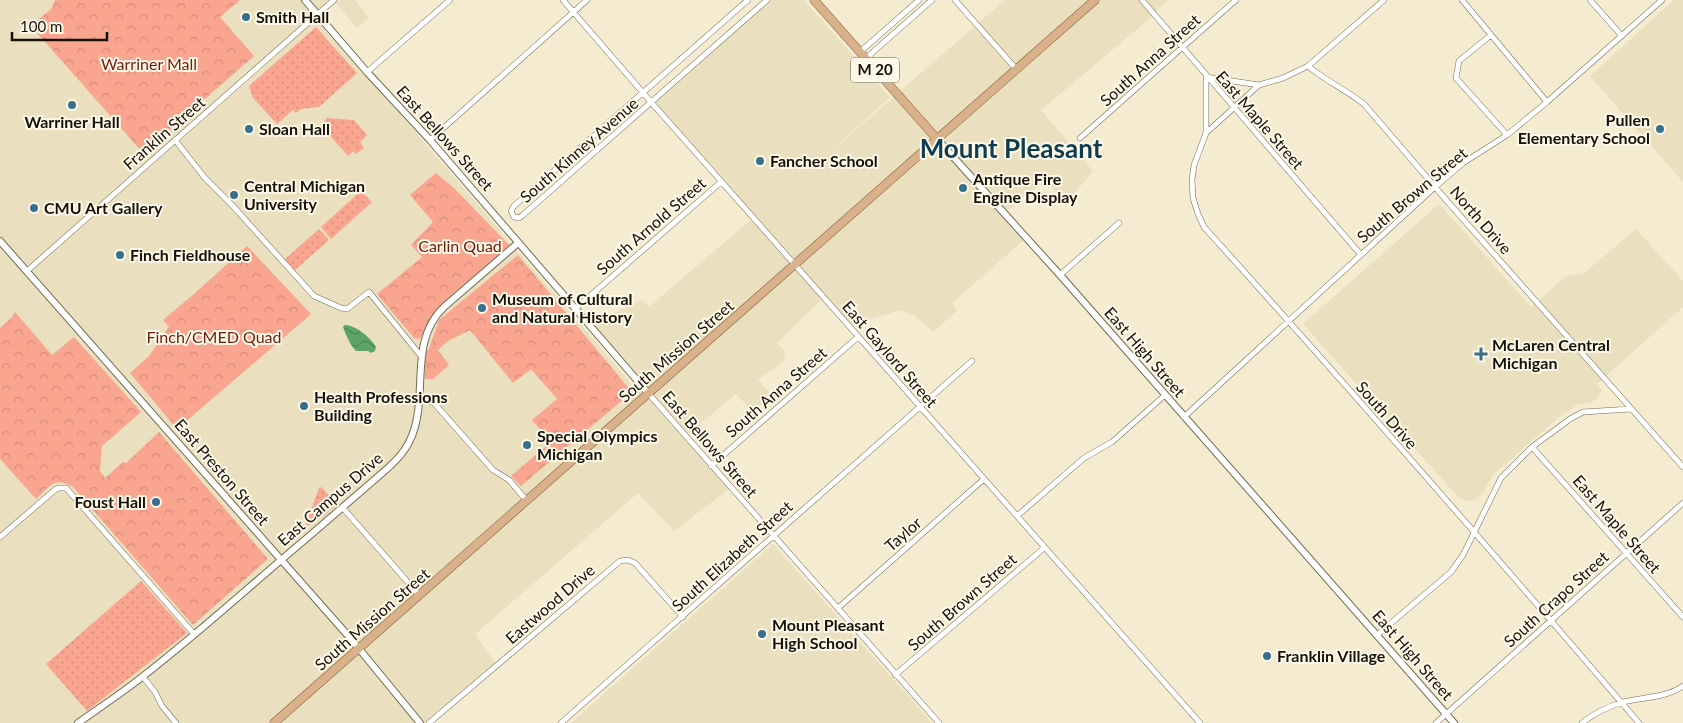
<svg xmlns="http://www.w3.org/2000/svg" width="1683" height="723" font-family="Lato,sans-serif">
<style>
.built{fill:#eadfbe}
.grass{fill:url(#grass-dots)}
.park{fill:url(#park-crowns)}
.water{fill:url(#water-waves)}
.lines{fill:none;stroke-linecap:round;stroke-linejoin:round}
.minor-casing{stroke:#736b54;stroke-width:6}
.tertiary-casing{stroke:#736b54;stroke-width:8}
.primary-casing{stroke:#84592c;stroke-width:9}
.minor{stroke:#fff;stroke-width:5}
.tertiary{stroke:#fff;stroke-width:6}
.primary{stroke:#d9b28c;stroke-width:8}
.poi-dot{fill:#386f8a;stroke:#fef8e9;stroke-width:2}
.labels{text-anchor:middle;stroke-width:4;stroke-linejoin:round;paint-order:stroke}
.shield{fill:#fef8e9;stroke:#5b574c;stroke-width:1}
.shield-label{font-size:15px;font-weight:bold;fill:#151209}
.poi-label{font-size:16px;font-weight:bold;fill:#151209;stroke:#fef8e9;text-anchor:start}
.street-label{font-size:16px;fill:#151209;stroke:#fef8e9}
.park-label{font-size:16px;fill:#6d1d09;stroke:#fef8e9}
.town-label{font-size:26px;font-weight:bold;fill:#0e3d51;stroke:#fef8e9}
</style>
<defs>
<pattern id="grass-dots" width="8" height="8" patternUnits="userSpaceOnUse" patternTransform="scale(1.25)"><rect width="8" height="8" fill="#f9a590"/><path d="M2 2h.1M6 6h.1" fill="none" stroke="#d58d7b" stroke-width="1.8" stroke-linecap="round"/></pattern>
<pattern id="park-crowns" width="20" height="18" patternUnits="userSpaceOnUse" patternTransform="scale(1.25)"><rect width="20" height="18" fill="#f9a590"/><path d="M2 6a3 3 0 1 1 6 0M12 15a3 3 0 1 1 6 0" fill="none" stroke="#d58d7b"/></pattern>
<pattern id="water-waves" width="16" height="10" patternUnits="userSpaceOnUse" patternTransform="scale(1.25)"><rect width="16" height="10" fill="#5da567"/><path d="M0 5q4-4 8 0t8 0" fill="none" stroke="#4c8553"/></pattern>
</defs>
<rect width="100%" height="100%" fill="#f4ebd1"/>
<path class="built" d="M 0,0 L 302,0 L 636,389 L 636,393 L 641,388 L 593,330 L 613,313 L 642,300 L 649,307 L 753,218 L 651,102 L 767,0 L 804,0 L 890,97 L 813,167 L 1005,0 L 1169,0 L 1153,13 L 1154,15 L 1041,110 L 1093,171 L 1068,201 L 1044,182 L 1004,213 L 1026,238 L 952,303 L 957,311 L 933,332 L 915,316 L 900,310 L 848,326 L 823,298 L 777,343 L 785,352 L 784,361 L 758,380 L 773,397 L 752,411 L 736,394 L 685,436 L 730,488 L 674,531 L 638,493 L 475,634 L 497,665 L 429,723 L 0,723 Z
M 305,0 L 355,0 L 369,18 L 357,28 L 334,1 L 317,15 Z
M 1674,0 L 1683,0 L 1683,182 L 1590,76 Z
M 1439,204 L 1531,307 L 1566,276 L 1583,274 L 1636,229 L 1683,281 L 1683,307 L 1597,384 L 1602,390 L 1598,397 L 1592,402 L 1577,405 L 1560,416 L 1494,474 L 1483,492 L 1477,499 L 1469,501 L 1460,499 L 1303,324 Z
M 773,544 L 932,723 L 571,723 Z"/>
<path class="grass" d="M 316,27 L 357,73 L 319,107 L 301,109 L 296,113 L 293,110 L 277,124 L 253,98 L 249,86 Z
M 327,118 L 354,120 L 367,135 L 360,142 L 364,148 L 356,154 L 353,151 L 348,156 L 324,129 L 324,122 Z
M 361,191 L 372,202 L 331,239 L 321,227 Z
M 319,229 L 329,240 L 295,270 L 285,259 Z
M 321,487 L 337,504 L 325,515 L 307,526 L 306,524 L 319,488 Z
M 141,581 L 187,633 L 87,711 L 46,664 Z"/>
<path class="park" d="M 55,0 L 240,0 L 220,17 L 254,56 L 143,153 L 31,26 L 52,8 Z
M 436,173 L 456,190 L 512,248 L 450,302 L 419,339 L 414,338 L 377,294 L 422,257 L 411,245 L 433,222 L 410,195 Z
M 247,246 L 311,314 L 177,429 L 130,373 L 149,356 L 169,327 L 163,320 L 194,294 Z
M 518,255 L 632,392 L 521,486 L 511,476 L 551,442 L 532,420 L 557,399 L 531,369 L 513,383 L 470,330 L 448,341 L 438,350 L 449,365 L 433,379 L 425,379 L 425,352 L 429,349 L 439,320 Z
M 15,312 L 52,355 L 74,337 L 141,412 L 102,446 L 100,471 L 105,478 L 123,462 L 126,463 L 159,432 L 268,559 L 193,625 L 73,487 C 54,476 50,486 36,499 L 0,459 L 0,328 L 12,317 Z"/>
<path class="water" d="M 345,325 C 357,326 370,337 376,347 L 375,351 L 371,353 L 368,351 L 356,351 C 350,345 346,335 343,327 Z"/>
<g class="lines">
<defs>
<path id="minor" d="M 563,0 L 651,102 L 1200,723
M 748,0 L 514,206 L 511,211 L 514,217 L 519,218 L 523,215 L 767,0
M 955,0 L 1017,70
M 1142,0 L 1361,255
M 1462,0 L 1547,102
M 1590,0 L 1622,36
M 1491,35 L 1459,61 L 1456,78 L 1507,135
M 860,52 L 919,0
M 865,59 L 932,0
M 1308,66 L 1384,0
M 367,72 L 450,0
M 1206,133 L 1206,77 L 1259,85
M 1080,138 L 1236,0
M 175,140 L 205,178 L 232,205 L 314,296 L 341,308 L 347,309 L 369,292 L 421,356
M 430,140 L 587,0
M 27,271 L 334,0
M 1060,275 L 1119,223
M 575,309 L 721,182
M 648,393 L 939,723
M 419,398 L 434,403 L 493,470 L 509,480 L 527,501
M 1184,417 L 1435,187 L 1463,163 L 1507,135 L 1547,102 L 1662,0
M 1532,447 L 1683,617
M 711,466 L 858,337
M 343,508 L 420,596
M 1017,516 L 1084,458 L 1112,442 L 1165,395
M 0,537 L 56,489 L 59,488 L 66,488 L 194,634
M 838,608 L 984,479
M 1377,635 L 1451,572 L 1463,555 L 1501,478 L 1532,447 L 1570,419 L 1583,412 L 1631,409
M 895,675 L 1044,548
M 143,677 L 155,692 L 162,706 L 176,723
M 429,723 L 620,561 L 628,560 L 635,563 L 683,617
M 561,723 L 972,361
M 1436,723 L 1683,503
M 1582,723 C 1593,714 1610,706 1623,702 C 1643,697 1666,698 1683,686
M 1639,723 C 1496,556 1351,390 1204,227 L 1198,214 L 1193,198 L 1192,180 L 1194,165 L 1206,133 L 1259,85 L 1283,78 L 1308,66 C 1326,81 1346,90 1364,104 L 1447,201 L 1683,467"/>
<path id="tertiary" d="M 305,0 L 367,72 L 430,140 L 648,393
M 937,139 L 1060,275 L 1454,723
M 0,241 L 351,639 L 420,723
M 78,723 C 99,708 122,693 142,677 C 199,633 252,584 307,538 C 329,519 351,500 373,481 C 384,471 397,462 405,449 C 434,406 404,345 444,307 L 518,243"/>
<path id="primary" d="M 814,0 L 937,139
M 274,723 L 1095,0"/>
</defs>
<use href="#minor" class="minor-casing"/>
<use href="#tertiary" class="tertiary-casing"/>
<use href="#primary" class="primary-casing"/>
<use href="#minor" class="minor"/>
<use href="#tertiary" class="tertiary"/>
<use href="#primary" class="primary"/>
</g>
<g class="poi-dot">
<circle cx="246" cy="17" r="5"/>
<circle cx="72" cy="105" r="5"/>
<circle cx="249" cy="129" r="5"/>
<circle cx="1660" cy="129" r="5"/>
<circle cx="760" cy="161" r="5"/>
<circle cx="963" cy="188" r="5"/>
<circle cx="234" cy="195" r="5"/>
<circle cx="34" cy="208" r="5"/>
<circle cx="120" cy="255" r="5"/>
<circle cx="482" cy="308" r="5"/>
<path d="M1478.5 346.5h5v5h5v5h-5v5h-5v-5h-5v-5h5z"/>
<circle cx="304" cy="406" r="5"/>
<circle cx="527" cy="445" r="5"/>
<circle cx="156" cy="502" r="5"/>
<circle cx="762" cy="634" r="5"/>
<circle cx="1267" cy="656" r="5"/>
</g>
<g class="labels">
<rect class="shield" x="851" y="57.5" width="48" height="25" rx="4"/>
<g class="shield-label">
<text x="875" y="75">M 20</text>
</g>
<g class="poi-label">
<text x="256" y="23">Smith Hall</text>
<text x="1650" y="126" text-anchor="end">Pullen<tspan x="1650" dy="18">Elementary School</tspan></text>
<text x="72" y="128" text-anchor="middle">Warriner Hall</text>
<text x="259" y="135">Sloan Hall</text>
<text x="770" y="167">Fancher School</text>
<text x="973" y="185">Antique Fire<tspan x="973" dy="18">Engine Display</tspan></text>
<text x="244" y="192">Central Michigan<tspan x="244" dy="18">University</tspan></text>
<text x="44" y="214">CMU Art Gallery</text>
<text x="130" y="261">Finch Fieldhouse</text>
<text x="492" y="305">Museum of Cultural<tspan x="492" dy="18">and Natural History</tspan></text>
<text x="1492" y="351">McLaren Central<tspan x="1492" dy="18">Michigan</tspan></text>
<text x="314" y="403">Health Professions<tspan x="314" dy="18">Building</tspan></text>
<text x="537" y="442">Special Olympics<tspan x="537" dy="18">Michigan</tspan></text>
<text x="146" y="508" text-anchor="end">Foust Hall</text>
<text x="772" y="631">Mount Pleasant<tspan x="772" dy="18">High School</tspan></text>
<text x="1277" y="662">Franklin Village</text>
</g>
<g class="street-label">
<text transform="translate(1150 60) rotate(-42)" y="6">South Anna Street</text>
<text transform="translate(1260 120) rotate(49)" y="6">East Maple Street</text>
<text transform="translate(164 133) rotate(-41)" y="6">Franklin Street</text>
<text transform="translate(445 138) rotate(48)" y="6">East Bellows Street</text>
<text transform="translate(579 150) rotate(-41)" y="6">South Kinney Avenue</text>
<text transform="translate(1412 195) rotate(-40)" y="6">South Brown Street</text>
<text transform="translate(1481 220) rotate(49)" y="6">North Drive</text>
<text transform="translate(651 226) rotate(-41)" y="6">South Arnold Street</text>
<text transform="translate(676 351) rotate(-41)" y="6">South Mission Street</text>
<text transform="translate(1145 352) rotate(49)" y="6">East High Street</text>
<text transform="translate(890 354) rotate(49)" y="6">East Gaylord Street</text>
<text transform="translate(776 392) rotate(-41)" y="6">South Anna Street</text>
<text transform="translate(1387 415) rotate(49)" y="6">South Drive</text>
<text transform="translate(710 444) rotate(49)" y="6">East Bellows Street</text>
<text transform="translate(222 472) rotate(49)" y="6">East Preston Street</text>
<text transform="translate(330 499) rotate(-41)" y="6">East Campus Drive</text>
<text transform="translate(1617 524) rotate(49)" y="6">East Maple Street</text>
<text transform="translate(903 534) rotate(-41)" y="6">Taylor</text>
<text transform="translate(732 556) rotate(-42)" y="6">South Elizabeth Street</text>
<text transform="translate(1556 599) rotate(-42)" y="6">South Crapo Street</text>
<text transform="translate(962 602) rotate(-41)" y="6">South Brown Street</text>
<text transform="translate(550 604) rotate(-41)" y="6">Eastwood Drive</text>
<text transform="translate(372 619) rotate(-41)" y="6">South Mission Street</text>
<text transform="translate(1413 655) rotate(49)" y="6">East High Street</text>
</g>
<g class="park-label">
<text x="149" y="70">Warriner Mall</text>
<text x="460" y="252">Carlin Quad</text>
<text x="214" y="343">Finch/CMED Quad</text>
</g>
<g class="town-label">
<text x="1011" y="158">Mount Pleasant</text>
</g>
</g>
<path d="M12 32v8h95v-8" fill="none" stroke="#151209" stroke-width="2.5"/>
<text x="20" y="32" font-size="15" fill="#151209" stroke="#fef8e9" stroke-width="4" paint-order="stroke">100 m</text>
</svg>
